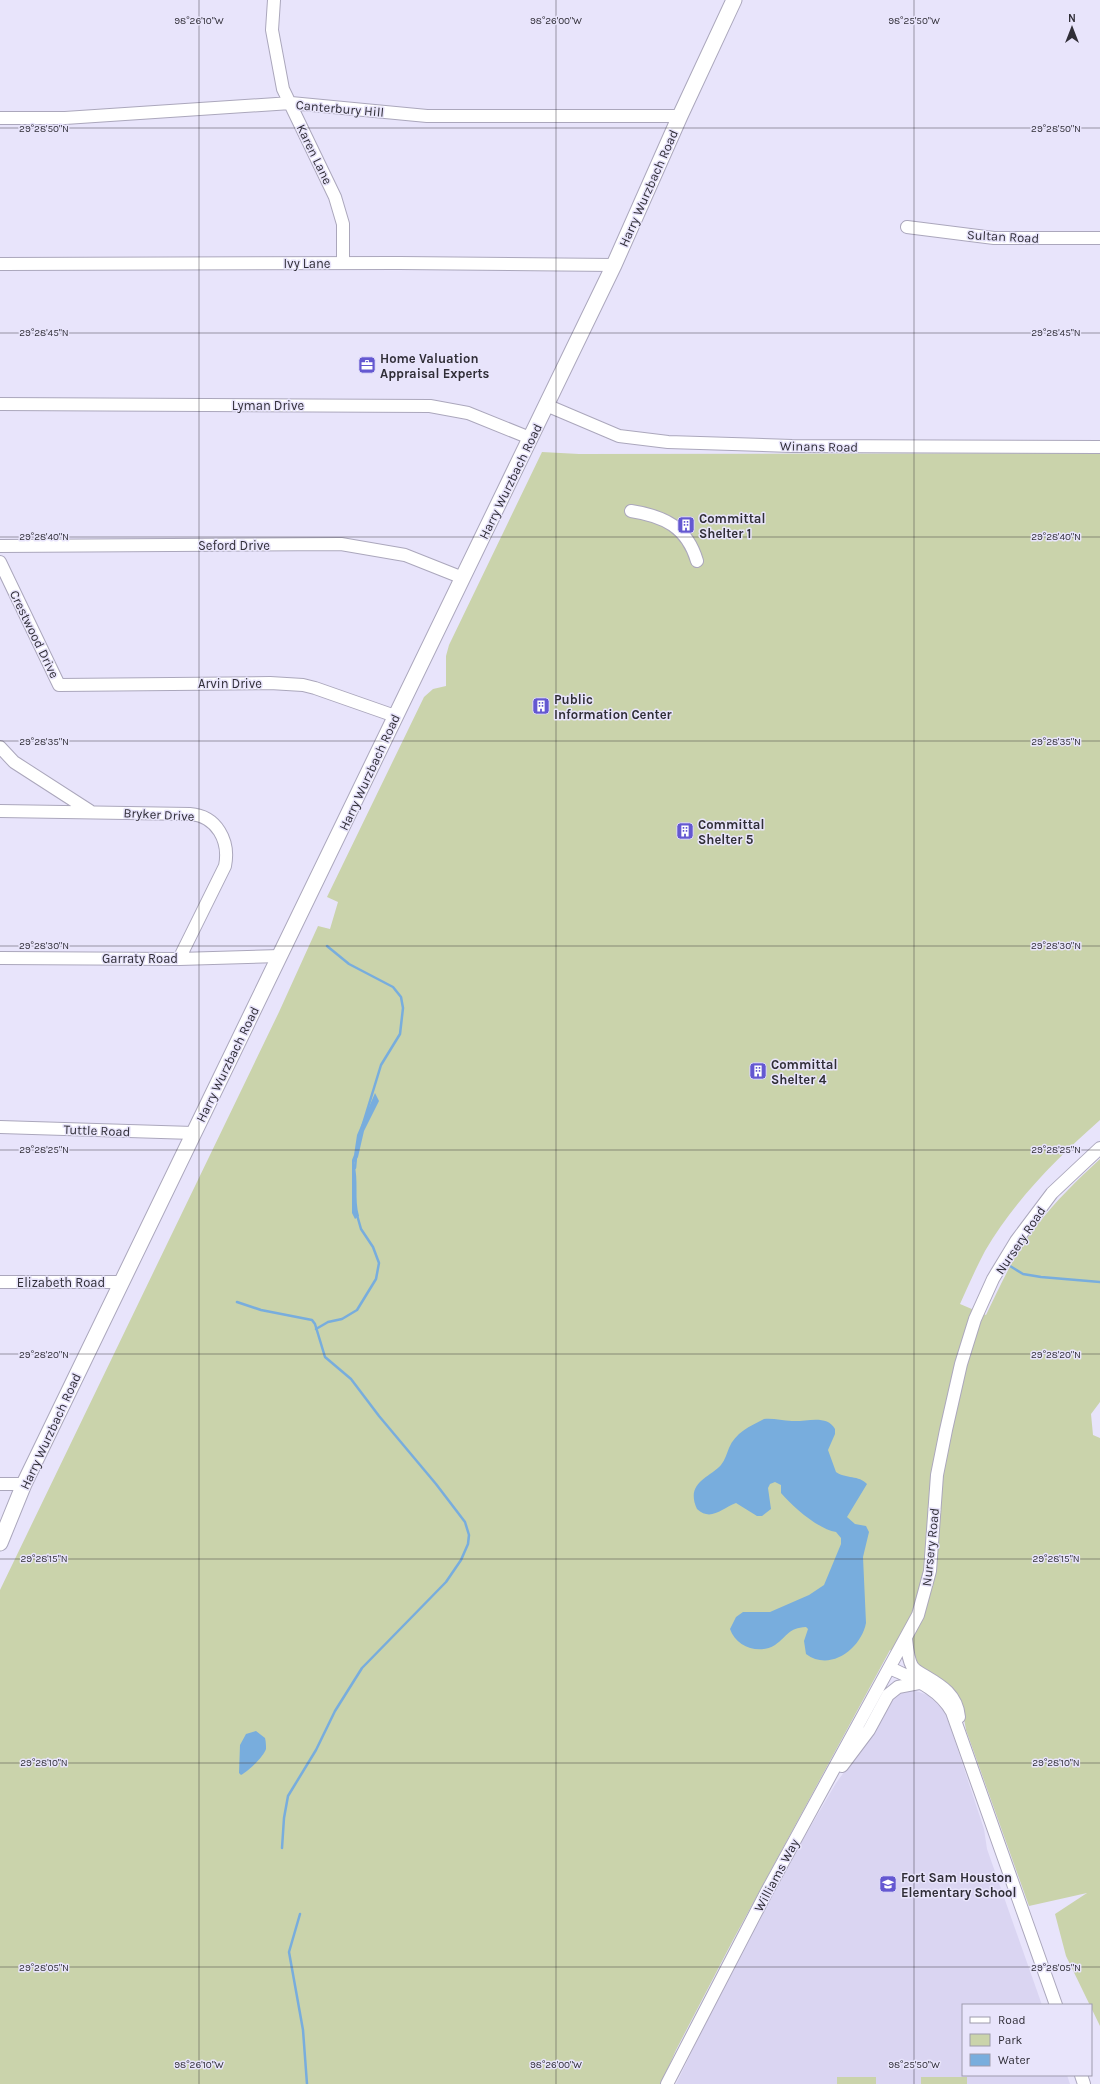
<svg xmlns="http://www.w3.org/2000/svg" width="1100" height="2084" font-family="Karla,sans-serif">
<style>
.built{fill:#dad5f2}
.green{fill:#cad3ab}
.water{fill:#78addd}
.lines{fill:none;stroke-linecap:round;stroke-linejoin:round}
.stream{stroke:#78addd;stroke-width:2.5}
.minor-casing{stroke:#aba7bc;stroke-width:14}
.major-casing{stroke:#aba7bc;stroke-width:17}
.minor{stroke:#fff;stroke-width:12}
.major{stroke:#fff;stroke-width:15}
.ticks{fill:none;stroke:#302e37;stroke-width:1;stroke-opacity:0.45}
.labels{text-anchor:middle;stroke-width:3;stroke-linejoin:round;paint-order:stroke}
.street-label{font-size:13px;fill:#302e37;stroke:#e8e4fb}
.poi-label{font-size:13px;font-weight:bold;fill:#302e37;stroke:#e8e4fb;text-anchor:start}
.ticks-label{font-size:10px;text-anchor:middle;fill:#302e37;stroke:#e8e4fb;stroke-width:3;stroke-linejoin:round;paint-order:stroke}
</style>
<rect width="100%" height="100%" fill="#e8e4fb"/>
<path class="built" d="M 908,1691 L 916,1691 L 928,1695 L 945,1711 L 984,1829 L 987,1849 L 1042,2005 L 963,2005 L 963,2075 L 1067,2075 L 1070,2084 L 676,2084 L 757,1918 L 836,1783 L 868,1740 L 889,1702 L 900,1693 Z"/>
<path class="green" d="M 542,452 L 579,454 L 1100,453 L 1100,1120 C 1057,1158 1014,1201 985,1251 C 976,1268 968,1286 960,1304 L 986,1315 C 1001,1284 1015,1252 1037,1225 C 1056,1201 1077,1180 1100,1159 L 1100,1402 L 1091,1414 L 1093,1435 L 1100,1438 L 1100,2026 L 1066,1956 L 1055,1914 L 1087,1893 L 1029,1906 L 966,1730 L 964,1719 L 915,1661 L 890,1650 L 733,1940 L 676,2050 L 661,2084 L 0,2084 L 0,1590 L 279,1012 L 318,926 L 330,929 L 338,902 L 327,897 L 424,697 L 433,689 L 446,686 L 446,656 L 449,645 Z
M 837,2077 L 876,2077 L 876,2084 L 837,2084 Z
M 921,2077 L 967,2077 L 967,2084 L 921,2084 Z"/>
<path class="water" d="M 375,1093 L 379,1101 L 364,1131 L 358,1157 L 354,1163 C 359,1180 354,1199 359,1216 L 355,1219 L 352,1213 L 352,1160 L 354,1155 L 357,1135 Z
M 764,1419 C 774,1418 782,1421 792,1421 C 806,1422 827,1414 835,1429 L 835,1434 L 828,1450 L 836,1472 C 846,1479 859,1475 867,1484 L 847,1517 L 855,1524 L 866,1526 L 869,1532 L 863,1557 L 866,1623 C 861,1649 830,1672 806,1654 L 804,1641 L 808,1629 L 806,1627 C 788,1628 788,1636 775,1645 C 759,1655 736,1647 730,1629 L 736,1617 L 743,1612 L 770,1612 L 809,1595 L 824,1585 L 841,1544 L 841,1538 L 836,1532 C 818,1529 793,1507 781,1493 L 781,1485 L 775,1482 L 770,1484 L 768,1488 L 771,1509 L 762,1516 L 757,1516 L 736,1503 C 722,1508 711,1522 697,1509 C 685,1483 709,1478 721,1465 C 725,1460 727,1453 729,1448 C 735,1433 750,1426 764,1419 Z
M 256,1731 L 265,1738 C 266,1742 266,1746 266,1749 C 264,1756 248,1772 241,1775 L 239,1773 L 240,1745 L 246,1734 Z"/>
<g class="lines">
<path class="stream" d="M 327,946 L 349,964 L 393,987 L 401,997 L 403,1008 L 400,1034 L 381,1065 L 362,1127
M 355,1168 L 356,1157
M 1010,1266 L 1023,1274 L 1041,1277 L 1100,1282
M 237,1302 L 261,1310 L 312,1320 L 315,1324 L 325,1357 L 351,1379 L 379,1416 L 436,1484 L 465,1522 L 469,1535 L 468,1544 L 461,1560 L 446,1582 L 362,1668 L 335,1711 L 316,1750 L 288,1796 L 284,1818 L 282,1848
M 316,1329 L 328,1322 L 342,1319 L 357,1310 L 376,1279 L 379,1263 L 373,1247 L 361,1229 L 357,1215
M 300,1914 L 289,1952 L 303,2030 L 307,2084"/>
<defs>
<path id="minor" d="M 274,0 L 272,30 L 283,89 L 335,197 L 343,224 L 343,263
M 0,118 L 65,118 L 291,103 L 427,116 L 680,116
M 907,227 L 994,238 L 1100,238
M 0,264 L 399,263 L 614,265
M 0,404 L 430,406 L 468,413 L 530,438
M 546,405 L 619,436 L 668,442 L 792,446 L 1100,447
M 631,511 C 664,516 687,527 697,561
M 0,546 L 341,544 L 405,555 L 463,578
M 0,562 L 59,685 L 270,683 L 303,685 L 315,688 L 395,716
M 0,747 L 14,762 L 90,811
M 0,811 L 190,814 C 217,816 230,841 225,866 L 179,959
M 0,958 L 179,959 L 280,956
M 0,1127 L 193,1133
M 0,1282 L 122,1282
M 0,1484 L 24,1484
M 906,1639 C 907,1648 908,1659 912,1666 C 915,1671 920,1673 925,1676 C 942,1686 957,1695 959,1717
M 890,1668 C 913,1679 939,1688 952,1712 L 1056,2005
M 842,1766 L 869,1730 L 888,1695 L 898,1687 L 919,1683
M 1081,2075 L 1084,2084
M 667,2084 L 766,1893 L 918,1615 L 930,1571 L 937,1475 L 946,1430 L 961,1364 L 975,1319 L 993,1279 L 1016,1241 L 1052,1193 L 1100,1148"/>
<path id="major" d="M 0,1543 L 24,1484 L 614,265 L 680,116 L 734,0"/>
</defs>
<use href="#minor" class="minor-casing"/>
<use href="#major" class="major-casing"/>
<use href="#minor" class="minor"/>
<use href="#major" class="major"/>
</g>
<path class="ticks" d="M 199,0 L 199,2084M 556,0 L 556,2084M 914,0 L 914,2084M 0,128 L 1100,128M 0,333 L 1100,333M 0,537 L 1100,537M 0,741 L 1100,741M 0,946 L 1100,946M 0,1150 L 1100,1150M 0,1354 L 1100,1354M 0,1559 L 1100,1559M 0,1763 L 1100,1763M 0,1967 L 1100,1967"/>
<defs>
<symbol id="office-square" viewBox="-11 -11 22 22"><rect x="-9" y="-9" width="18" height="18" rx="4" fill="#6458d1" stroke="#e8e4fb"/><path d="M-6-3h4V-5.5h4V-3h4V5H-6ZM-1-4.5V-3h2v-1.5ZM-6 0V1H6V0Z" fill="#fff"/></symbol>
<symbol id="building-square" viewBox="-11 -11 22 22"><rect x="-9" y="-9" width="18" height="18" rx="4" fill="#6458d1" stroke="#e8e4fb"/><path d="M-4-6H4V6H1V3H-1V6H-4ZM-2.5-4.3h1.7v1.8h-1.7ZM.8-4.3h1.7v1.8H.8ZM-2.5-1h1.7V.8h-1.7ZM.8-1h1.7V.8H.8Z" fill="#fff"/></symbol>
<symbol id="school-square" viewBox="-11 -11 22 22"><rect x="-9" y="-9" width="18" height="18" rx="4" fill="#6458d1" stroke="#e8e4fb"/><path d="M0-5L7-2L0 1L-7-2ZM-4 1L0 2.5L4 1V4Q0 6-4 4Z" fill="#fff"/></symbol>
</defs>
<g fill-rule="evenodd">
<use href="#office-square" x="357" y="355" width="20" height="20"/>
<use href="#building-square" x="676" y="515" width="20" height="20"/>
<use href="#building-square" x="531" y="696" width="20" height="20"/>
<use href="#building-square" x="675" y="821" width="20" height="20"/>
<use href="#building-square" x="748" y="1061" width="20" height="20"/>
<use href="#school-square" x="878" y="1874" width="20" height="20"/>
</g>
<g class="labels">
<g class="street-label">
<text transform="translate(340 108) rotate(5)" y="5">Canterbury Hill</text>
<text transform="translate(315 154) rotate(64)" y="5">Karen Lane</text>
<text transform="translate(648 188) rotate(-66)" y="5">Harry Wurzbach Road</text>
<text transform="translate(1003 236) rotate(3)" y="5">Sultan Road</text>
<text x="307" y="268">Ivy Lane</text>
<text x="268" y="410">Lyman Drive</text>
<text transform="translate(819 446) rotate(1)" y="5">Winans Road</text>
<text transform="translate(510 481) rotate(-64)" y="5">Harry Wurzbach Road</text>
<text x="234" y="550">Seford Drive</text>
<text transform="translate(35 634) rotate(64)" y="5">Crestwood Drive</text>
<text x="230" y="688">Arvin Drive</text>
<text transform="translate(369 772) rotate(-65)" y="5">Harry Wurzbach Road</text>
<text transform="translate(159 814) rotate(3)" y="5">Bryker Drive</text>
<text x="140" y="963">Garraty Road</text>
<text transform="translate(227 1064) rotate(-64)" y="5">Harry Wurzbach Road</text>
<text transform="translate(97 1130) rotate(2)" y="5">Tuttle Road</text>
<text transform="translate(1020 1240) rotate(-56)" y="5">Nursery Road</text>
<text x="61" y="1287">Elizabeth Road</text>
<text transform="translate(50 1431) rotate(-65)" y="5">Harry Wurzbach Road</text>
<text transform="translate(930 1547) rotate(-84)" y="5">Nursery Road</text>
<text transform="translate(776 1875) rotate(-62)" y="5">Williams Way</text>
</g>
<g class="poi-label">
<text x="380" y="363">Home Valuation<tspan x="380" dy="15">Appraisal Experts</tspan></text>
<text x="699" y="523">Committal<tspan x="699" dy="15">Shelter 1</tspan></text>
<text x="554" y="704">Public<tspan x="554" dy="15">Information Center</tspan></text>
<text x="698" y="829">Committal<tspan x="698" dy="15">Shelter 5</tspan></text>
<text x="771" y="1069">Committal<tspan x="771" dy="15">Shelter 4</tspan></text>
<text x="901" y="1882">Fort Sam Houston<tspan x="901" dy="15">Elementary School</tspan></text>
</g>
</g>
<g class="ticks-label">
<text x="199" y="24">98°26'10"W</text>
<text x="556" y="24">98°26'00"W</text>
<text x="914" y="24">98°25'50"W</text>
<text x="44" y="132">29°28'50"N</text>
<text x="1056" y="132">29°28'50"N</text>
<text x="44" y="336">29°28'45"N</text>
<text x="1056" y="336">29°28'45"N</text>
<text x="44" y="540">29°28'40"N</text>
<text x="1056" y="540">29°28'40"N</text>
<text x="44" y="745">29°28'35"N</text>
<text x="1056" y="745">29°28'35"N</text>
<text x="44" y="949">29°28'30"N</text>
<text x="1056" y="949">29°28'30"N</text>
<text x="44" y="1153">29°28'25"N</text>
<text x="1056" y="1153">29°28'25"N</text>
<text x="44" y="1358">29°28'20"N</text>
<text x="1056" y="1358">29°28'20"N</text>
<text x="44" y="1562">29°28'15"N</text>
<text x="1056" y="1562">29°28'15"N</text>
<text x="44" y="1766">29°28'10"N</text>
<text x="1056" y="1766">29°28'10"N</text>
<text x="44" y="1971">29°28'05"N</text>
<text x="1056" y="1971">29°28'05"N</text>
<text x="199" y="2068">98°26'10"W</text>
<text x="556" y="2068">98°26'00"W</text>
<text x="914" y="2068">98°25'50"W</text>
</g>
<rect x="962" y="2004" width="130" height="72" fill="#e8e4fb" stroke="#9e9bad"/>
<rect x="970" y="2017" width="20" height="6" fill="#ffffff" stroke="#9e9bad"/>
<text x="998" y="2024" font-size="12" fill="#302e37">Road</text>
<rect x="970" y="2034" width="20" height="12" fill="#cad3ab" stroke="#9e9bad"/>
<text x="998" y="2044" font-size="12" fill="#302e37">Park</text>
<rect x="970" y="2054" width="20" height="12" fill="#78addd" stroke="#9e9bad"/>
<text x="998" y="2064" font-size="12" fill="#302e37">Water</text>
<g transform="translate(1072 28)" stroke="#e8e4fb" stroke-width="3" paint-order="stroke">
<path d="M0-3L7 15L0 10L-7 15Z" fill="#302e37"/>
<text y="-6" font-size="11" font-weight="bold" text-anchor="middle" fill="#302e37">N</text>
</g>
</svg>
